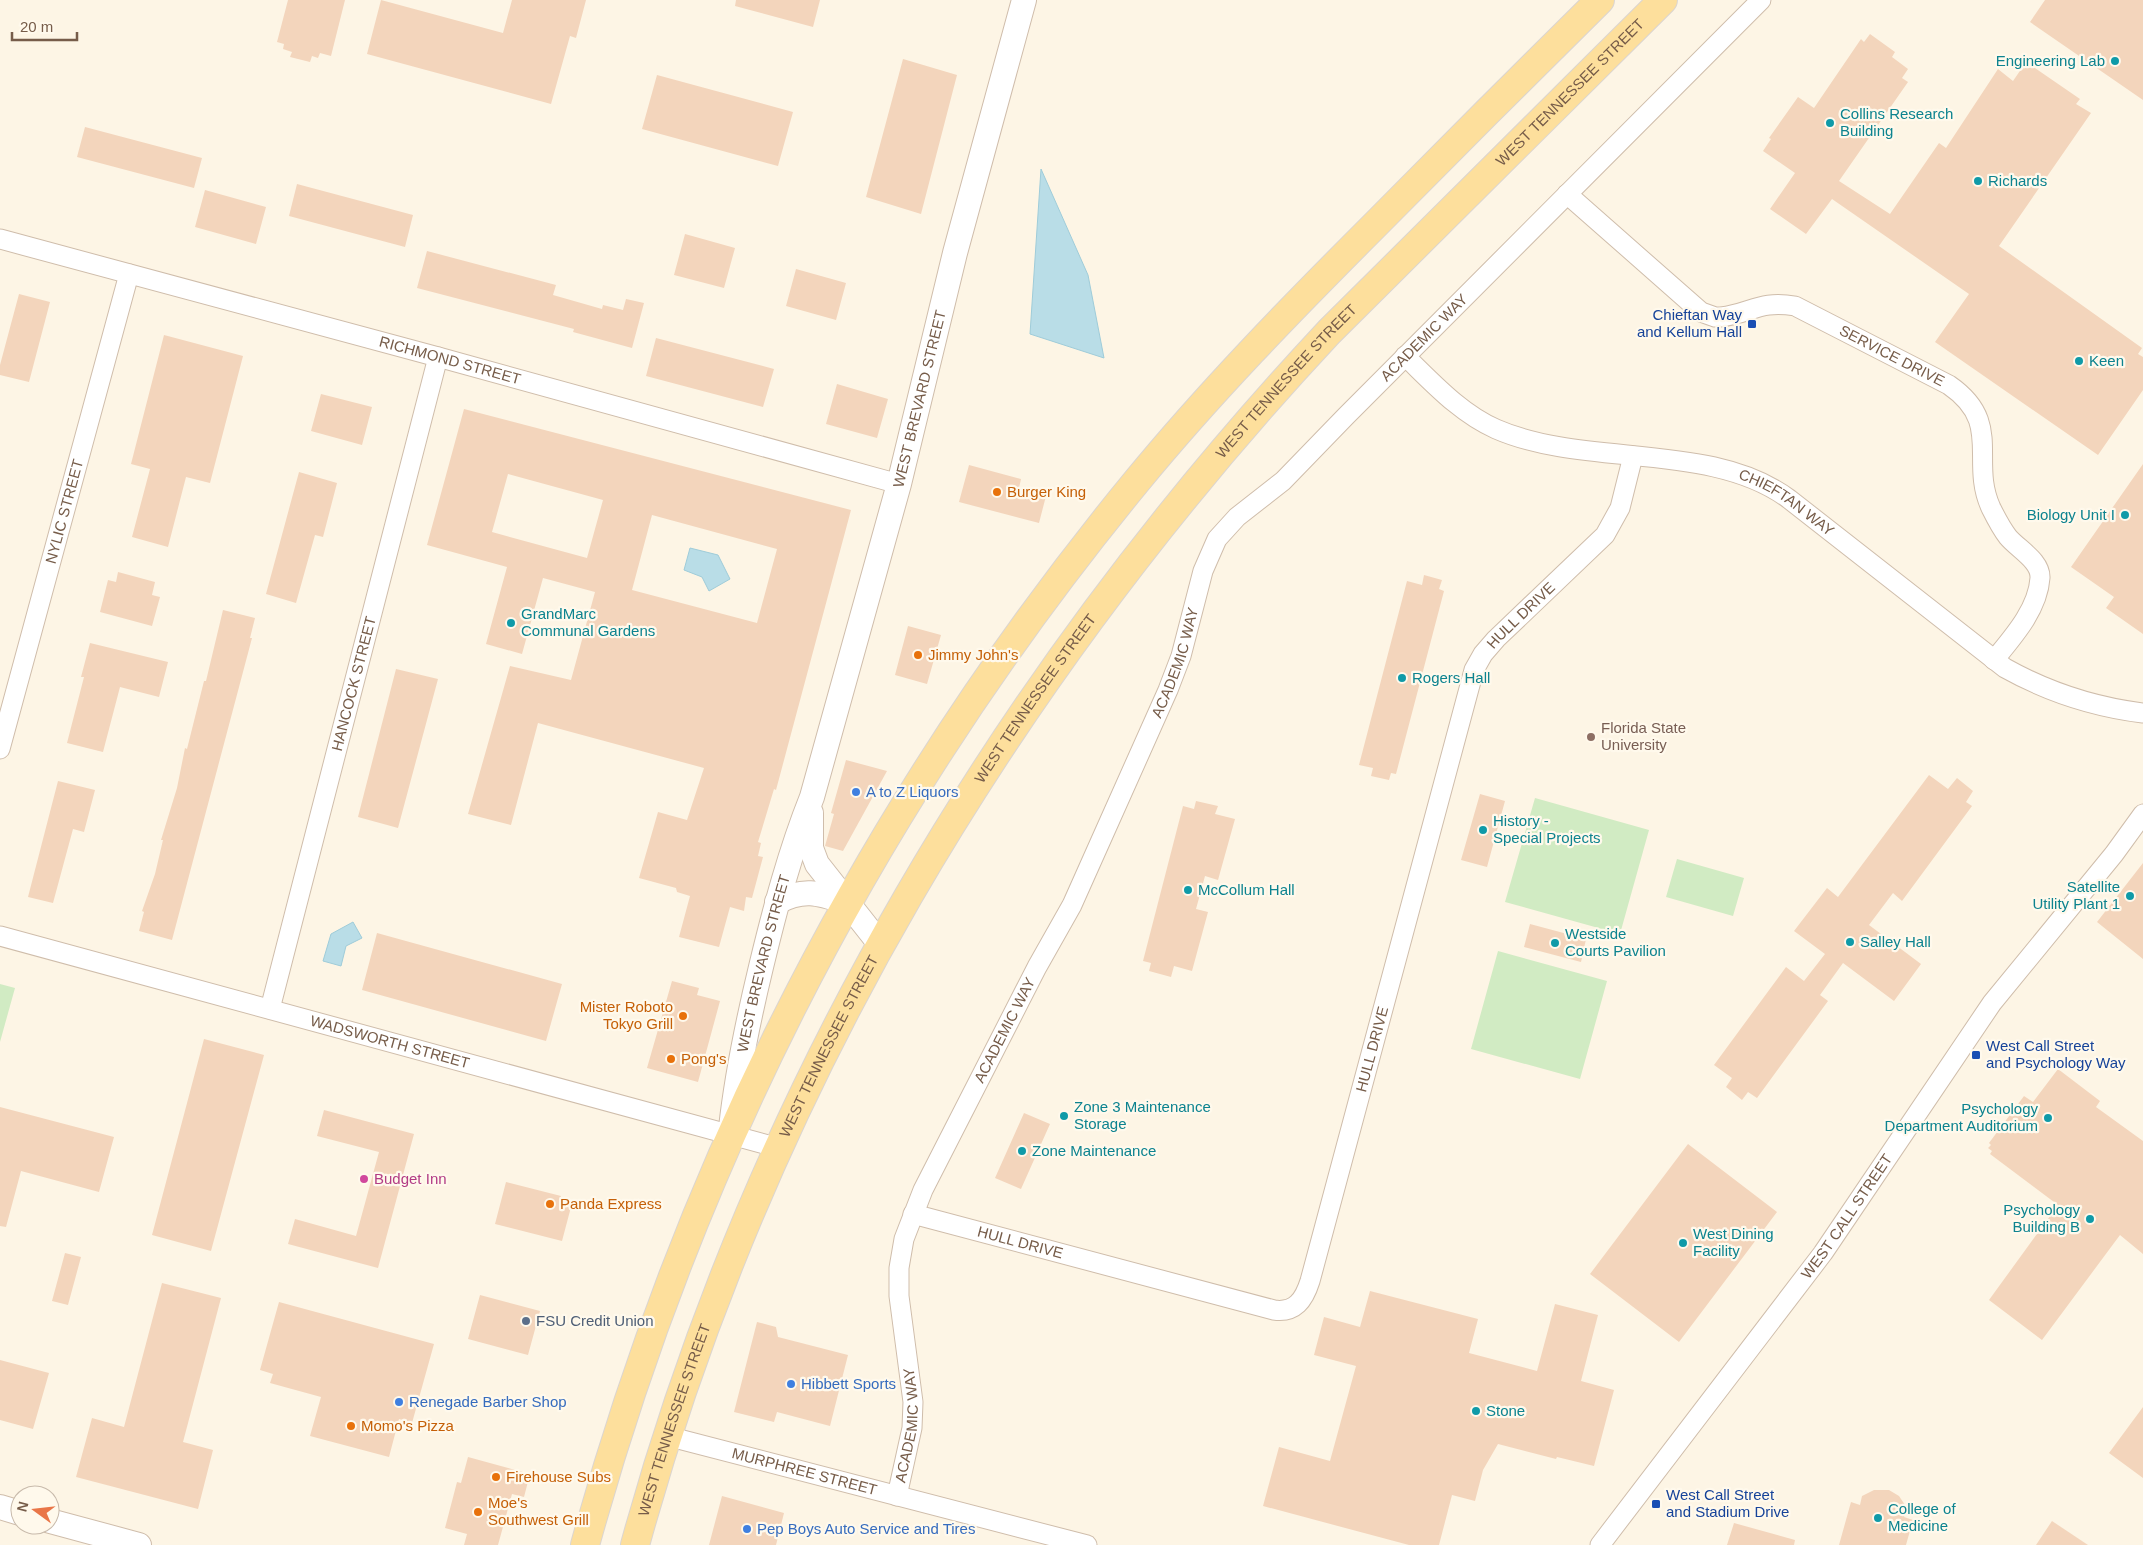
<svg xmlns="http://www.w3.org/2000/svg" width="2143" height="1545" font-family="Arial,sans-serif">
<style>
.green{fill:#d1ebc3}
.water{fill:#b9dde7;stroke:#9fccd9}
.building{fill:#f3d5bc;fill-rule:evenodd}
.lines{fill:none;stroke-linecap:round;stroke-linejoin:round}
.minor-casing{stroke:#cfbdab;stroke-width:21}
.tertiary-casing{stroke:#cfbdab;stroke-width:26}
.primary-casing{stroke:#dbd5d0;stroke-width:30}
.minor{stroke:#fff;stroke-width:19}
.tertiary{stroke:#fff;stroke-width:24}
.primary{stroke:#fddf9c;stroke-width:28}
.culture-dot{fill:#0f9aa8;stroke:#fff9ec;stroke-width:2}
.transit-dot{fill:#1a4fb4;stroke:#fff9ec;stroke-width:2}
.food-dot{fill:#e8710a;stroke:#fff9ec;stroke-width:2}
.education-dot{fill:#8d6e63;stroke:#fff9ec;stroke-width:2}
.shop-dot{fill:#3f7fe0;stroke:#fff9ec;stroke-width:2}
.hotel-dot{fill:#d1479c;stroke:#fff9ec;stroke-width:2}
.service-dot{fill:#5c6f8a;stroke:#fff9ec;stroke-width:2}
.labels{text-anchor:middle;stroke-width:4.5;stroke-linejoin:round;paint-order:stroke}
.culture-label{font-size:15px;fill:#0d838f;stroke:#fff9ec;text-anchor:start}
.street-label{font-size:15px;fill:#765c49;stroke:#fff9ec}
.transit-label{font-size:15px;fill:#164399;stroke:#fff9ec;text-anchor:start}
.food-label{font-size:15px;fill:#c56008;stroke:#fff9ec;text-anchor:start}
.education-label{font-size:15px;fill:#785e54;stroke:#fff9ec;text-anchor:start}
.shop-label{font-size:15px;fill:#366cbe;stroke:#fff9ec;text-anchor:start}
.hotel-label{font-size:15px;fill:#b23c85;stroke:#fff9ec;text-anchor:start}
.service-label{font-size:15px;fill:#4e5e75;stroke:#fff9ec;text-anchor:start}
</style>
<rect width="100%" height="100%" fill="#fdf5e5"/>
<path class="green" d="M 1535,798 L 1649,830 L 1620,934 L 1505,902 Z
M 1677,859 L 1744,878 L 1733,916 L 1666,897 Z
M 1498,951 L 1607,981 L 1580,1079 L 1471,1049 Z
M 0,984 L 15,988 L 0,1042 Z"/>
<path class="water" d="M 1041,169 L 1088,275 L 1104,358 L 1030,334 Z
M 690,548 L 718,555 L 730,579 L 709,591 L 702,577 L 684,570 Z
M 353,922 L 362,938 L 346,946 L 341,966 L 323,961 L 331,934 Z"/>
<path class="building" d="M 288,0 L 345,0 L 331,56 L 320,53 L 318,58 L 312,56 L 310,62 L 290,57 L 292,52 L 283,49 L 284,44 L 277,42 Z
M 381,0 L 503,33 L 512,0 L 586,0 L 576,38 L 570,36 L 551,104 L 367,54 Z
M 736,0 L 820,0 L 813,27 L 735,6 Z
M 2045,0 L 2143,0 L 2143,100 L 2030,22 Z
M 1870,34 L 1895,52 L 1892,57 L 1908,69 L 1902,78 L 1908,82 L 1839,181 L 1890,214 L 1939,143 L 1946,148 L 1998,69 L 2013,81 L 2026,62 L 2080,99 L 2076,104 L 2091,113 L 1999,246 L 2142,348 L 2138,354 L 2143,357 L 2143,390 L 2098,455 L 1935,342 L 1969,294 L 1832,199 L 1806,234 L 1770,209 L 1795,173 L 1763,151 L 1771,139 L 1769,138 L 1798,97 L 1814,108 L 1861,39 L 1864,42 Z
M 903,59 L 957,75 L 921,214 L 866,197 Z
M 657,75 L 793,112 L 778,166 L 642,129 Z
M 85,127 L 202,158 L 194,188 L 77,157 Z
M 297,184 L 413,215 L 405,247 L 289,216 Z
M 205,190 L 266,207 L 256,244 L 195,227 Z
M 685,234 L 735,248 L 724,288 L 674,275 Z
M 427,251 L 556,285 L 553,295 L 602,309 L 603,305 L 623,310 L 626,299 L 644,303 L 632,348 L 573,332 L 574,329 L 417,288 Z
M 796,269 L 846,283 L 836,320 L 786,306 Z
M 19,294 L 50,302 L 29,382 L 0,375 L 0,365 Z
M 164,335 L 243,356 L 210,483 L 186,477 L 168,547 L 132,537 L 150,469 L 131,464 Z
M 656,338 L 774,369 L 763,407 L 646,376 Z
M 837,384 L 888,399 L 877,438 L 826,424 Z
M 321,394 L 372,407 L 362,445 L 311,431 Z
M 464,409 L 851,510 L 776,790 L 774,789 L 758,842 L 761,843 L 758,856 L 763,857 L 752,898 L 746,897 L 744,911 L 730,907 L 719,947 L 679,937 L 690,896 L 677,892 L 676,888 L 639,878 L 658,812 L 687,820 L 704,768 L 538,723 L 511,825 L 468,814 L 510,666 L 571,680 L 595,592 L 543,578 L 522,654 L 486,644 L 507,567 L 427,545 ZM 508,474 L 603,500 L 587,558 L 492,532 ZM 652,515 L 777,549 L 757,623 L 632,590 Z
M 2143,464 L 2143,634 L 2106,608 L 2114,597 L 2071,567 Z
M 969,465 L 1021,479 L 1019,488 L 1046,496 L 1039,523 L 959,502 Z
M 299,472 L 337,483 L 323,537 L 315,535 L 296,603 L 266,594 Z
M 118,572 L 155,582 L 152,595 L 160,597 L 152,626 L 100,612 L 108,580 L 116,582 Z
M 1424,575 L 1442,580 L 1439,589 L 1444,591 L 1396,774 L 1391,773 L 1389,780 L 1371,776 L 1373,768 L 1359,765 L 1407,581 L 1422,585 Z
M 223,610 L 255,618 L 250,638 L 252,638 L 172,940 L 139,931 L 144,912 L 142,911 L 155,874 L 163,840 L 161,840 L 177,788 L 185,748 L 187,749 L 204,681 L 206,681 Z
M 908,626 L 941,635 L 927,684 L 895,675 Z
M 90,643 L 168,662 L 159,697 L 120,687 L 103,752 L 67,743 L 84,677 L 81,677 Z
M 396,669 L 438,679 L 398,828 L 358,817 Z
M 846,760 L 887,771 L 843,851 L 825,846 L 834,814 L 831,813 Z
M 1929,775 L 1948,789 L 1957,778 L 1973,791 L 1966,802 L 1972,806 L 1902,901 L 1893,893 L 1869,925 L 1921,964 L 1894,1001 L 1843,963 L 1820,995 L 1828,1001 L 1757,1098 L 1748,1092 L 1742,1100 L 1726,1087 L 1732,1078 L 1714,1065 L 1786,967 L 1804,981 L 1825,954 L 1794,931 L 1827,888 L 1838,897 Z
M 58,781 L 95,790 L 84,832 L 73,829 L 53,903 L 28,897 Z
M 1480,794 L 1505,801 L 1487,867 L 1461,860 Z
M 1196,801 L 1218,806 L 1215,814 L 1235,819 L 1218,880 L 1205,876 L 1196,909 L 1208,912 L 1192,971 L 1174,966 L 1171,977 L 1149,971 L 1151,963 L 1143,961 L 1183,806 L 1194,809 Z
M 2143,863 L 2143,959 L 2097,922 Z
M 1530,924 L 1586,939 L 1581,962 L 1524,947 Z
M 377,933 L 562,984 L 546,1041 L 362,990 Z
M 672,981 L 699,988 L 697,995 L 720,1001 L 698,1082 L 647,1068 Z
M 204,1039 L 264,1055 L 211,1251 L 152,1235 Z
M 2058,1069 L 2100,1101 L 2096,1107 L 2143,1141 L 2143,1254 L 2120,1235 L 2042,1340 L 1989,1300 L 2058,1205 L 1990,1154 L 1992,1151 L 1988,1148 L 1991,1145 L 1989,1143 L 2024,1096 L 2033,1102 Z
M 0,1107 L 114,1137 L 99,1192 L 21,1171 L 6,1227 L 0,1226 Z
M 324,1110 L 414,1134 L 378,1268 L 288,1244 L 295,1219 L 356,1236 L 379,1152 L 317,1136 Z
M 1024,1113 L 1050,1124 L 1021,1189 L 995,1178 Z
M 1688,1144 L 1777,1212 L 1679,1342 L 1590,1274 Z
M 506,1182 L 561,1196 L 559,1204 L 571,1207 L 562,1241 L 495,1224 Z
M 65,1253 L 81,1257 L 68,1305 L 52,1301 Z
M 162,1283 L 221,1298 L 183,1442 L 213,1450 L 198,1509 L 76,1477 L 92,1418 L 124,1427 Z
M 1370,1291 L 1478,1319 L 1469,1353 L 1537,1371 L 1555,1304 L 1598,1315 L 1581,1381 L 1614,1390 L 1594,1466 L 1557,1457 L 1556,1459 L 1498,1444 L 1483,1470 L 1475,1501 L 1452,1495 L 1439,1545 L 1409,1545 L 1263,1506 L 1279,1447 L 1330,1461 L 1356,1366 L 1314,1355 L 1324,1317 L 1360,1327 Z
M 480,1295 L 540,1311 L 528,1355 L 468,1339 Z
M 279,1302 L 434,1344 L 412,1423 L 399,1419 L 389,1457 L 310,1436 L 321,1397 L 270,1383 L 273,1374 L 260,1370 Z
M 757,1322 L 776,1327 L 778,1337 L 848,1355 L 830,1426 L 777,1412 L 774,1422 L 734,1412 Z
M 0,1360 L 49,1373 L 33,1429 L 0,1420 Z
M 2143,1407 L 2143,1478 L 2109,1453 Z
M 468,1457 L 530,1474 L 524,1497 L 512,1494 L 498,1545 L 464,1545 L 467,1534 L 445,1528 L 457,1482 L 461,1483 Z
M 1874,1490 L 1889,1490 L 1899,1496 L 1907,1508 L 1904,1517 L 1913,1520 L 1906,1545 L 1839,1545 L 1851,1502 L 1860,1505 L 1862,1496 Z
M 722,1496 L 784,1513 L 776,1545 L 709,1545 Z
M 2052,1521 L 2088,1545 L 2036,1545 Z
M 1734,1523 L 1795,1540 L 1794,1545 L 1727,1545 Z"/>
<g class="lines">
<defs>
<g id="minor">
<path id="s1" d="M 1567,194 L 1701,312 L 1715,317 L 1721,317 C 1752,313 1760,300 1795,306 L 1949,385 C 2004,423 1969,460 1991,508 C 1996,518 2001,528 2008,537 C 2018,549 2041,561 2040,578 C 2038,609 2013,637 1994,660"/>
<path id="s2" d="M 0,239 L 438,357 L 899,484"/>
<path id="s3" d="M 1405,356 C 1433,383 1460,413 1496,429 C 1585,468 1711,441 1789,499 L 2005,668 C 2048,692 2094,707 2143,713"/>
<path id="s4" d="M 0,749 L 129,274"/>
<path id="s5" d="M 0,936 L 779,1148"/>
<path id="s6" d="M 270,1009 L 438,357"/>
<path id="s7" d="M 913,1214 L 1274,1310 C 1295,1313 1304,1300 1310,1281 L 1474,670 L 1483,654 L 1496,639 L 1605,535 L 1620,508 L 1633,456"/>
<path id="s8" d="M 667,1436 L 1087,1545"/>
<path id="s9" d="M 897,1496 L 912,1428 L 913,1402 L 899,1296 L 899,1268 L 904,1239 L 923,1190 L 1037,967 L 1072,905 L 1168,690 L 1181,656 L 1203,571 L 1217,539 L 1237,517 L 1283,481 L 1346,416 L 1761,0"/>
<path id="s10" d="M 1600,1545 L 1823,1253 L 1992,1003 L 2114,854 L 2143,814"/>
</g>
<g id="tertiary">
<path d="M 811,813 L 811,848 L 817,864 L 880,944"/>
<path d="M 777,902 C 804,888 818,893 846,902"/>
<path id="s11" d="M 731,1128 C 737,1073 748,1021 761,967 C 775,909 790,852 812,797 L 899,484 L 955,253 L 1024,0"/>
<path d="M 0,1507 L 20,1513"/>
<path d="M 50,1521 L 139,1545"/>
</g>
<g id="primary">
<path d="M 585,1545 C 693,1152 877,797 1136,482 C 1210,392 1291,309 1373,227 C 1448,151 1524,75 1600,0"/>
<path id="s12" d="M 635,1545 C 760,1088 1007,677 1329,332 L 1663,0"/>
</g>
</defs>
<use href="#minor" class="minor-casing"/>
<use href="#tertiary" class="tertiary-casing"/>
<use href="#primary" class="primary-casing"/>
<use href="#minor" class="minor"/>
<use href="#tertiary" class="tertiary"/>
<use href="#primary" class="primary"/>
</g>
<g class="culture-dot">
<circle cx="2115" cy="61" r="5"/>
<circle cx="1830" cy="123" r="5"/>
<circle cx="1978" cy="181" r="5"/>
<circle cx="2079" cy="361" r="5"/>
<circle cx="2125" cy="515" r="5"/>
<circle cx="511" cy="623" r="5"/>
<circle cx="1402" cy="678" r="5"/>
<circle cx="1483" cy="830" r="5"/>
<circle cx="1188" cy="890" r="5"/>
<circle cx="2130" cy="896" r="5"/>
<circle cx="1850" cy="942" r="5"/>
<circle cx="1555" cy="943" r="5"/>
<circle cx="1064" cy="1116" r="5"/>
<circle cx="2048" cy="1118" r="5"/>
<circle cx="1022" cy="1151" r="5"/>
<circle cx="2090" cy="1219" r="5"/>
<circle cx="1683" cy="1243" r="5"/>
<circle cx="1476" cy="1411" r="5"/>
<circle cx="1878" cy="1518" r="5"/>
</g>
<g class="transit-dot">
<rect x="1747" y="319" width="10" height="10" rx="2.5"/>
<rect x="1971" y="1050" width="10" height="10" rx="2.5"/>
<rect x="1651" y="1499" width="10" height="10" rx="2.5"/>
</g>
<g class="food-dot">
<circle cx="997" cy="492" r="5"/>
<circle cx="918" cy="655" r="5"/>
<circle cx="683" cy="1016" r="5"/>
<circle cx="671" cy="1059" r="5"/>
<circle cx="550" cy="1204" r="5"/>
<circle cx="351" cy="1426" r="5"/>
<circle cx="496" cy="1477" r="5"/>
<circle cx="478" cy="1512" r="5"/>
</g>
<circle class="education-dot" cx="1591" cy="737" r="5"/>
<g class="shop-dot">
<circle cx="856" cy="792" r="5"/>
<circle cx="791" cy="1384" r="5"/>
<circle cx="399" cy="1402" r="5"/>
<circle cx="747" cy="1529" r="5"/>
</g>
<circle class="hotel-dot" cx="364" cy="1179" r="5"/>
<circle class="service-dot" cx="526" cy="1321" r="5"/>
<g class="labels">
<g class="culture-label">
<text x="2105" y="66" text-anchor="end">Engineering Lab</text>
<text x="1840" y="119">Collins Research<tspan x="1840" dy="17">Building</tspan></text>
<text x="1988" y="186">Richards</text>
<text x="2089" y="366">Keen</text>
<text x="2115" y="520" text-anchor="end">Biology Unit I</text>
<text x="521" y="619">GrandMarc<tspan x="521" dy="17">Communal Gardens</tspan></text>
<text x="1412" y="683">Rogers Hall</text>
<text x="1493" y="826">History -<tspan x="1493" dy="17">Special Projects</tspan></text>
<text x="2120" y="892" text-anchor="end">Satellite<tspan x="2120" dy="17">Utility Plant 1</tspan></text>
<text x="1198" y="895">McCollum Hall</text>
<text x="1565" y="939">Westside<tspan x="1565" dy="17">Courts Pavilion</tspan></text>
<text x="1860" y="947">Salley Hall</text>
<text x="1074" y="1112">Zone 3 Maintenance<tspan x="1074" dy="17">Storage</tspan></text>
<text x="2038" y="1114" text-anchor="end">Psychology<tspan x="2038" dy="17">Department Auditorium</tspan></text>
<text x="1032" y="1156">Zone Maintenance</text>
<text x="2080" y="1215" text-anchor="end">Psychology<tspan x="2080" dy="17">Building B</tspan></text>
<text x="1693" y="1239">West Dining<tspan x="1693" dy="17">Facility</tspan></text>
<text x="1486" y="1416">Stone</text>
<text x="1888" y="1514">College of<tspan x="1888" dy="17">Medicine</tspan></text>
</g>
<g class="street-label">
<text dy="5" stroke="none"><textPath href="#s12" startOffset="1751">WEST TENNESSEE STREET</textPath></text>
<text dy="5" stroke="none"><textPath href="#s9" startOffset="1318">ACADEMIC WAY</textPath></text>
<text dy="5" stroke="none"><textPath href="#s1" startOffset="384">SERVICE DRIVE</textPath></text>
<text dy="5" stroke="none"><textPath href="#s2" startOffset="466">RICHMOND STREET</textPath></text>
<text dy="5" stroke="none"><textPath href="#s12" startOffset="1346">WEST TENNESSEE STREET</textPath></text>
<text dy="5" stroke="none"><textPath href="#s11" startOffset="754">WEST BREVARD STREET</textPath></text>
<text dy="5" stroke="none"><textPath href="#s3" startOffset="421">CHIEFTAN WAY</textPath></text>
<text dy="5" stroke="none"><textPath href="#s4" startOffset="246">NYLIC STREET</textPath></text>
<text dy="5" stroke="none"><textPath href="#s7" startOffset="1130">HULL DRIVE</textPath></text>
<text dy="5" stroke="none"><textPath href="#s9" startOffset="898">ACADEMIC WAY</textPath></text>
<text dy="5" stroke="none"><textPath href="#s6" startOffset="336">HANCOCK STREET</textPath></text>
<text dy="5" stroke="none"><textPath href="#s12" startOffset="941">WEST TENNESSEE STREET</textPath></text>
<text dy="5" stroke="none"><textPath href="#s11" startOffset="168">WEST BREVARD STREET</textPath></text>
<text dy="5" stroke="none"><textPath href="#s9" startOffset="492">ACADEMIC WAY</textPath></text>
<text dy="5" stroke="none"><textPath href="#s5" startOffset="404">WADSWORTH STREET</textPath></text>
<text dy="5" stroke="none"><textPath href="#s12" startOffset="536">WEST TENNESSEE STREET</textPath></text>
<text dy="5" stroke="none"><textPath href="#s7" startOffset="665">HULL DRIVE</textPath></text>
<text dy="5" stroke="none"><textPath href="#s10" startOffset="411">WEST CALL STREET</textPath></text>
<text dy="5" stroke="none"><textPath href="#s7" startOffset="111">HULL DRIVE</textPath></text>
<text dy="5" stroke="none"><textPath href="#s12" startOffset="131">WEST TENNESSEE STREET</textPath></text>
<text dy="5" stroke="none"><textPath href="#s9" startOffset="72">ACADEMIC WAY</textPath></text>
<text dy="5" stroke="none"><textPath href="#s8" startOffset="142">MURPHREE STREET</textPath></text>
</g>
<g class="transit-label">
<text x="1742" y="320" text-anchor="end">Chieftan Way<tspan x="1742" dy="17">and Kellum Hall</tspan></text>
<text x="1986" y="1051">West Call Street<tspan x="1986" dy="17">and Psychology Way</tspan></text>
<text x="1666" y="1500">West Call Street<tspan x="1666" dy="17">and Stadium Drive</tspan></text>
</g>
<g class="food-label">
<text x="1007" y="497">Burger King</text>
<text x="928" y="660">Jimmy John's</text>
<text x="673" y="1012" text-anchor="end">Mister Roboto<tspan x="673" dy="17">Tokyo Grill</tspan></text>
<text x="681" y="1064">Pong's</text>
<text x="560" y="1209">Panda Express</text>
<text x="361" y="1431">Momo's Pizza</text>
<text x="506" y="1482">Firehouse Subs</text>
<text x="488" y="1508">Moe's<tspan x="488" dy="17">Southwest Grill</tspan></text>
</g>
<g class="education-label">
<text x="1601" y="733">Florida State<tspan x="1601" dy="17">University</tspan></text>
</g>
<g class="shop-label">
<text x="866" y="797">A to Z Liquors</text>
<text x="801" y="1389">Hibbett Sports</text>
<text x="409" y="1407">Renegade Barber Shop</text>
<text x="757" y="1534">Pep Boys Auto Service and Tires</text>
</g>
<g class="hotel-label">
<text x="374" y="1184">Budget Inn</text>
</g>
<g class="service-label">
<text x="536" y="1326">FSU Credit Union</text>
</g>
</g>
<g transform="translate(35 1510) rotate(285)"><circle r="24" fill="#fff9ec" stroke="#c8baab"/>
<path d="M0-4L9 19L0 12L-9 19Z" fill="#e97648"/>
<text y="-8" font-size="14" font-weight="bold" text-anchor="middle" fill="#765c49">N</text>
</g>
<path d="M12 32v8h65v-8" fill="none" stroke="#765c49" stroke-width="2.5"/>
<text x="20" y="32" font-size="15" fill="#765c49" stroke="#fff9ec" stroke-width="4" paint-order="stroke">20 m</text>
</svg>
